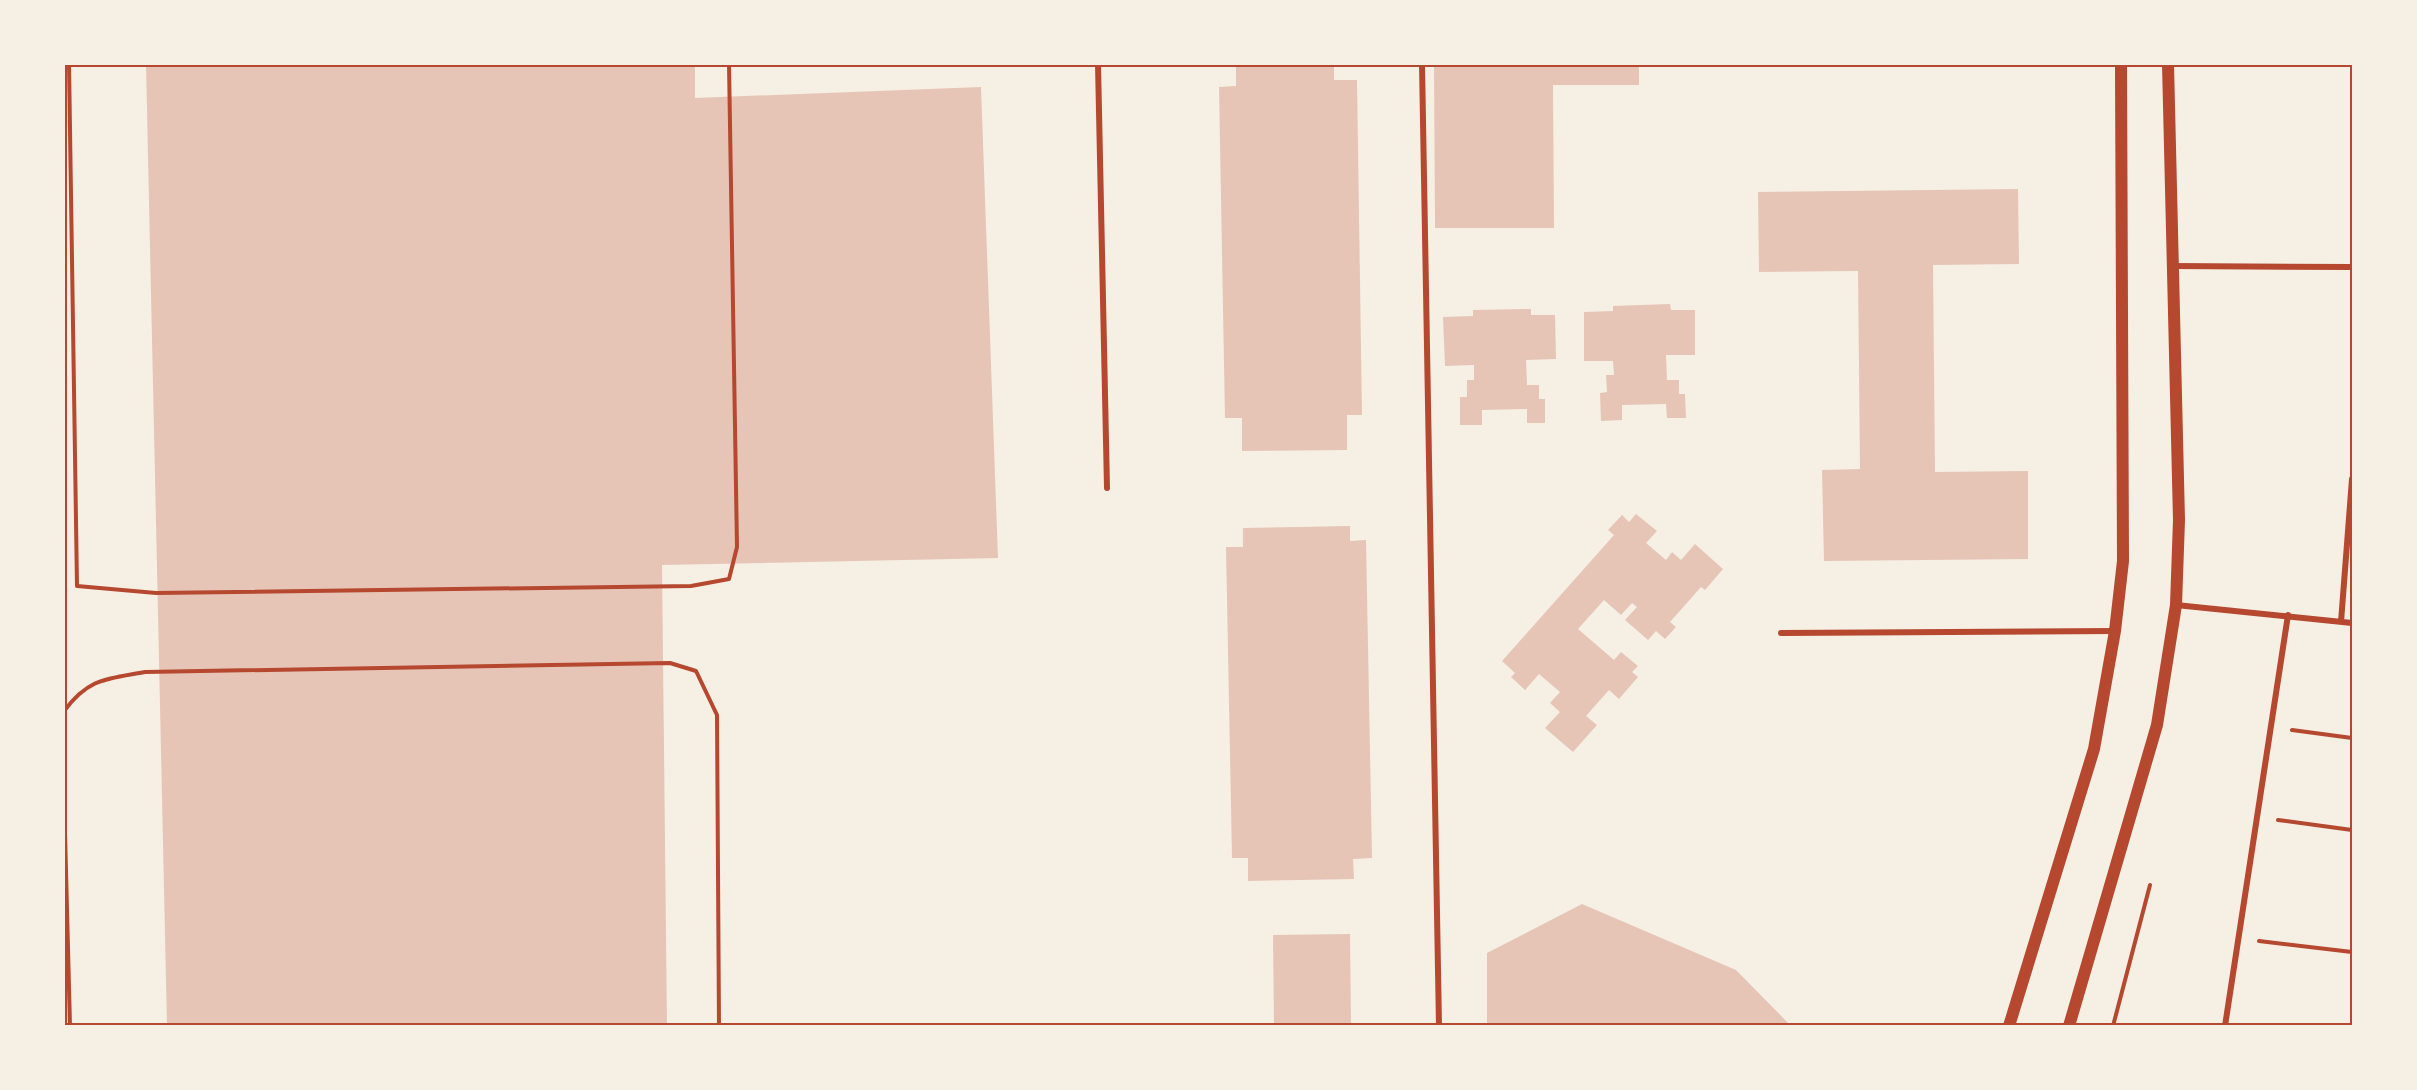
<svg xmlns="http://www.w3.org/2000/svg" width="2417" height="1090" viewBox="0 0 2417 1090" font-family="Roboto,sans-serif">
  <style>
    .building { fill: #e6c5b7 }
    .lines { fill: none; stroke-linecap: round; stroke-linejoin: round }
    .path { stroke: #b5482f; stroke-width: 4 }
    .minor { stroke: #b5482f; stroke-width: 6 }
    .secondary { stroke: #b5482f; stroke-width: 12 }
    .neatline { fill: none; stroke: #b5482f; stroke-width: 2 }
  </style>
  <rect width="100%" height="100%" fill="#f6efe4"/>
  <!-- building -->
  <path class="building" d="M146 64H695V98L981 87 998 558 662 565 667 1026H167Z
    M1236 64H1334V80H1357L1362 415H1347V450L1242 451V418H1225L1219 87 1236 86Z
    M1434 64H1639V85H1553L1554 228H1435Z
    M1704 64H1771V67H1704Z
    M2018 189 2019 264 1933 265 1935 472 2028 471V559L1824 561 1822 470 1860 469 1858 271 1759 272 1758 192Z
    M1670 304 1671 310H1695V355H1666L1667 380H1679V394H1685L1686 418H1667L1666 404 1622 405V420L1601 421 1600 393 1607 392 1606 375H1614L1613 361H1584V312L1613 311V306Z
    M1531 309V315H1555L1556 359 1526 360 1527 385H1539V399H1545V423H1527V409L1482 410V425H1460V397H1467V380H1474V365L1445 366 1443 317 1473 316V310Z
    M1636 514 1657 531 1646 543 1666 560 1672 552 1681 560 1695 544 1723 569 1705 590 1701 587 1670 622 1676 627 1665 639 1656 631 1648 640 1625 620 1637 607 1632 603 1621 615 1604 600 1578 629 1614 660 1621 652 1638 666 1632 672 1638 677 1619 699 1609 690 1586 716 1597 725 1573 752 1545 728 1560 712 1550 703 1560 692 1539 674 1525 690 1511 677 1515 673 1502 661 1614 535 1608 530 1622 515 1629 522Z
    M1350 526V541L1366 540 1372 858 1353 859 1354 879 1248 881V858H1232L1226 547H1243V528Z
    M1582 904 1736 970 1791 1026H1487V953Z
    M1350 934 1351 1026H1274L1273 935Z"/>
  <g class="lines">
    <!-- path -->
    <path class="path" d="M69 64 77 586 156 593 691 586 729 579 737 547 729 64
      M64 711C89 678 106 679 145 672L670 663 696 671 717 715 719 1026
      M2292 730 2352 738
      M64 793 70 1026
      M2278 820 2352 830
      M2259 941 2352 952
      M2113 1026 2150 885"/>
    <!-- minor -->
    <path class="minor" d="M1098 64 1107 488
      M1422 64 1439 1026
      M2172 266 2352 267
      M2176 605 2352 623
      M2341 622 2352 479
      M1781 633 2115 631
      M2225 1026 2288 615"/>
    <!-- secondary -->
    <path class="secondary" d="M2009 1026 2094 749 2115 631 2123 561 2121 64
      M2069 1026 2157 725 2176 605 2179 520 2168 64"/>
  </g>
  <!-- border -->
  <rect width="2417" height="1090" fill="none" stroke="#f6efe4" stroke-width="132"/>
  <rect x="66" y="66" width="2285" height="958" class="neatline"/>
</svg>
